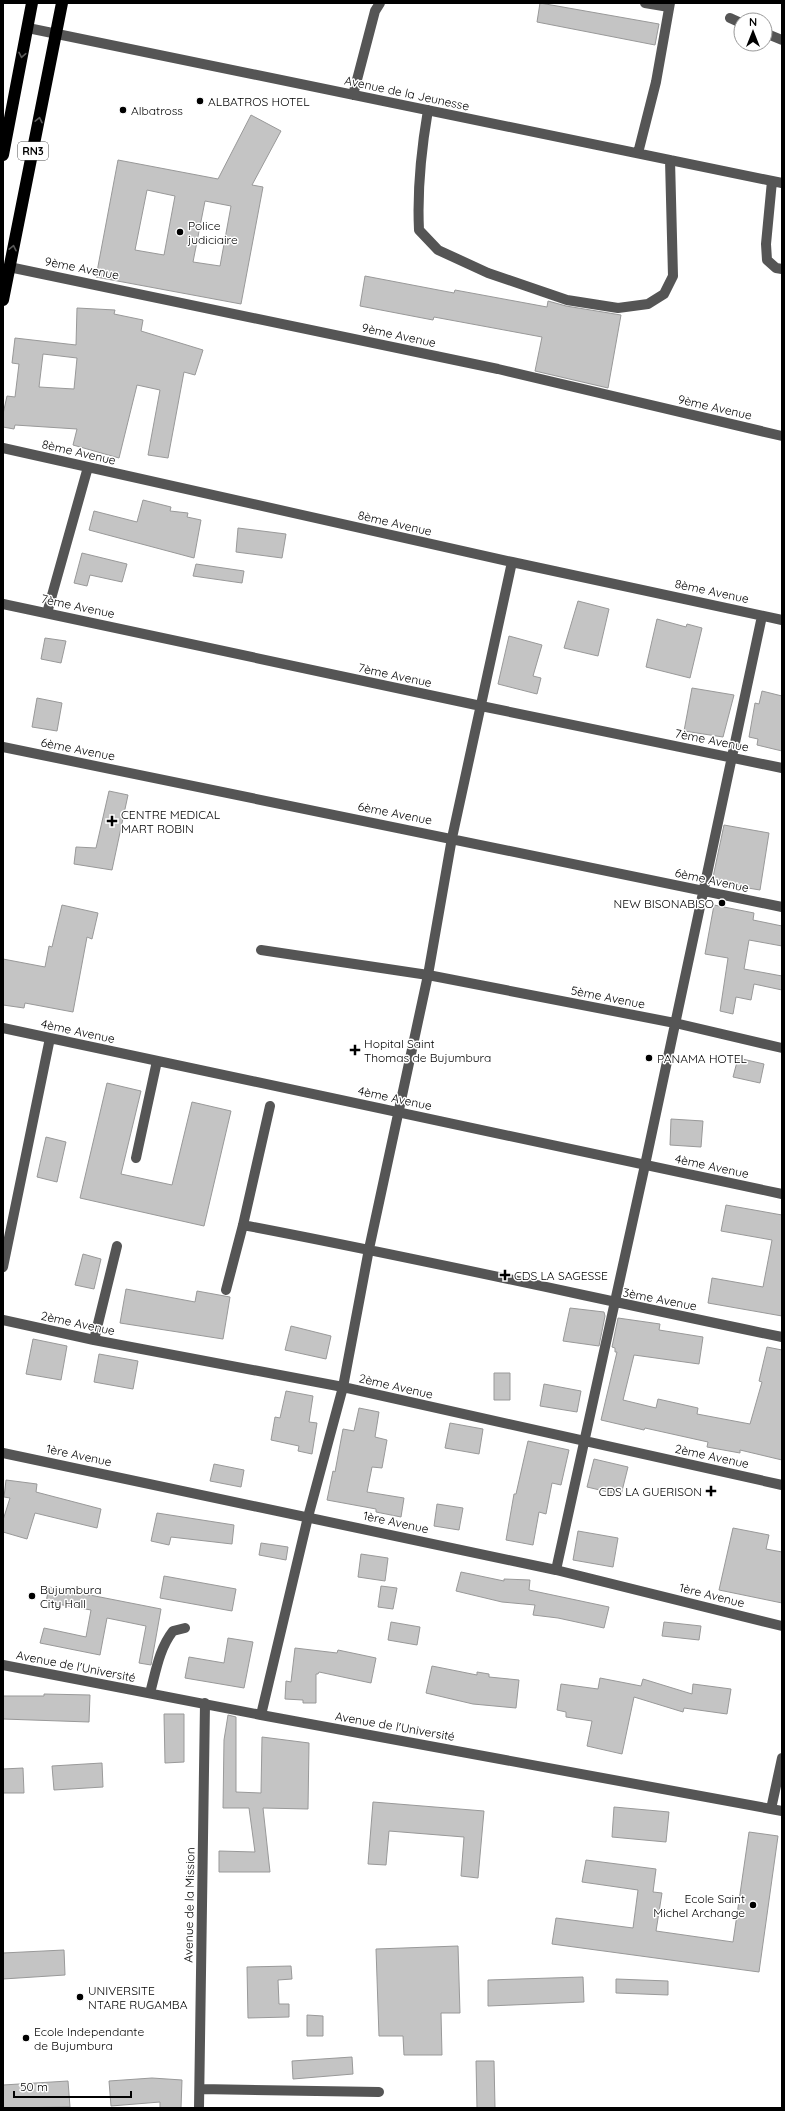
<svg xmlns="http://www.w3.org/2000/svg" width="785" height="2111" viewBox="0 0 785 2111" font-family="Quicksand,sans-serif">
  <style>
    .building { fill: #c4c4c4; stroke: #999; fill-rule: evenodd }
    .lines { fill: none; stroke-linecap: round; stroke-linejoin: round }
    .minor { stroke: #555; stroke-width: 10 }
    .highway { stroke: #000; stroke-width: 12 }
    .oneway { stroke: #595959 }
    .poi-dot { fill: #000; stroke: #fff; stroke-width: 1.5 }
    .labels { text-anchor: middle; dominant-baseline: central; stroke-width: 3; stroke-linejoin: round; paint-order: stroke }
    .shield { fill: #fff; stroke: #4c4c4c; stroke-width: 1 }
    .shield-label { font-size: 11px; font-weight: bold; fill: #000 }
    .street-label { font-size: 12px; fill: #000; stroke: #fff }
    .poi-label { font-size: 12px; fill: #000; stroke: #fff; text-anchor: start }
  </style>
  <rect width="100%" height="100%" fill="#fff"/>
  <!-- building -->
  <path class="building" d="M540 3 659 24 655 45 537 22Z
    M251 115 281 131 252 185 263 187 241 304 96 277 118 160 218 179ZM147 190 175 196 164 255 135 250ZM205 201 231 206 220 266 193 262Z
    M365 276 454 293 455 290 547 307 548 301 566 306 621 315 608 388 535 371 542 337 434 317 433 320 360 306Z
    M77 308 115 310 114 314 143 320 141 331 203 350 195 375 184 372 168 458 148 455 160 390 137 385 119 458 73 445 77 429 15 425 14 429 3 427V414L7 396 15 397 19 364 12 363 15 338 76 345ZM43 354 77 358 74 389 39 387Z
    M143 500 171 507 170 511 188 513 187 517 201 520 194 558 89 530 94 511 137 522Z
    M238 528 286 534 282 558 236 552Z
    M82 553 127 564 122 582 90 575 87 586 74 583Z
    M196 564 244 571 242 583 193 576Z
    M578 601 609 609 598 656 564 648Z
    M657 619 686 627 687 624 702 628 690 678 646 667Z
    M509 636 542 645 533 676 541 678 537 694 498 684Z
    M45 638 66 641 61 663 41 659Z
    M692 688 734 695 723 737 684 731Z
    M762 691 782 696V751L757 745 758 739 749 737 755 703 759 704Z
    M37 698 62 703 57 731 32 727Z
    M109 791 128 795 112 870 74 864 76 847 96 848Z
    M724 825 769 833 760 890 712 882Z
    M62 905 98 913 92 939 87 937 73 1012 25 1003 24 1008 3 1005V959L45 967 49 946 52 947Z
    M714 905 754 913 753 920 782 926V946L749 940 744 969 782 976V990L754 984 751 1000 736 997 733 1014 720 1011 728 958 705 954Z
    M738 1058 764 1064 760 1083 733 1077Z
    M107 1083 141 1091 121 1174 172 1185 192 1102 231 1111 204 1226 80 1198Z
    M671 1119 703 1121 701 1147 670 1145Z
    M46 1137 66 1142 57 1182 37 1177Z
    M726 1205 782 1215V1316L708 1303 712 1278 763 1287 772 1240 721 1231Z
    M83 1254 101 1259 94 1289 75 1285Z
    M126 1289 195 1302 197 1291 230 1297 223 1339 120 1323Z
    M570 1308 604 1312 605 1316 599 1346 563 1341Z
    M618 1318 660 1324 659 1330 703 1337 699 1364 634 1355 623 1400 656 1408 658 1399 698 1408 697 1414 750 1424 762 1382 759 1381 767 1347 782 1350V1460L740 1450V1453L707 1447 708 1442 645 1428 644 1430 601 1420 617 1352H615V1348L612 1347Z
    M291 1326 331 1336 326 1359 285 1350Z
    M33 1339 67 1346 61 1380 26 1374Z
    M99 1354 138 1361 133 1389 94 1382Z
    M494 1373H510V1400H494Z
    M544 1384 581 1391 577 1412 540 1406Z
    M286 1391 313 1396 309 1422 317 1423 312 1454 298 1451 299 1446 271 1440 275 1417 280 1418Z
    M359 1408 379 1412 375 1437 387 1440 382 1468 372 1467 367 1492 404 1498 401 1517 376 1512V1509L327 1500 333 1471 335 1472 343 1429 354 1431Z
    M450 1423 483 1429 479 1454 445 1448Z
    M528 1441 569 1450 561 1485 552 1483 546 1514 539 1512 533 1545 506 1540 514 1494H516Z
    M594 1459 628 1467 621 1495 587 1487Z
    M214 1464 244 1470 241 1487 210 1481Z
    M6 1480 37 1484 36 1492 101 1509 97 1528 35 1513 27 1539 3 1532V1520L10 1498 4 1497Z
    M437 1504 463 1508 459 1530 434 1526Z
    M157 1513 234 1525 232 1544 171 1537 169 1545 151 1541Z
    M733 1528 769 1535 766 1549 782 1552V1603L719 1590Z
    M578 1531 618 1538 613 1567 573 1560Z
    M261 1543 288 1547 286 1560 259 1555Z
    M361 1554 388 1558 385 1581 358 1577Z
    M461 1572 504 1581V1579L530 1580 529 1590 609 1607 604 1628 558 1618 533 1615 535 1605 502 1602 456 1591Z
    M164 1576 236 1589 232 1611 160 1598Z
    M381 1586 397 1588 393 1609 378 1607Z
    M49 1587 161 1609 151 1665 139 1663 146 1626 107 1618 100 1655 40 1643 44 1628 86 1637 91 1610 46 1602Z
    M391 1622 420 1627 417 1645 388 1640Z
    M664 1622 701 1626 699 1640 662 1636Z
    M228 1638 253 1642 244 1688 185 1678 189 1657 224 1663Z
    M295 1648 337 1653 338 1650 376 1658 371 1683 319 1672 318 1674H316V1703H303V1700L285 1699 286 1681 291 1682Z
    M432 1666 477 1675V1672L489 1674V1677L519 1680 516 1708 473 1704 426 1693Z
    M600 1678 641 1686 643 1679 692 1694 693 1684 731 1689 727 1714 684 1708 683 1712 634 1697 622 1754 587 1746 592 1721 566 1717V1712L557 1710 561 1684 598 1689Z
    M44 1694 90 1695 89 1722 3 1719V1696H44Z
    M164 1714H184V1762L165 1763Z
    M228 1715 236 1717V1792L261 1793 262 1737 309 1743 308 1809 263 1808 270 1872H219V1851L255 1852 249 1808H223L224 1740Z
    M102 1763 103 1787 54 1790 52 1766Z
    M23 1768 24 1793H3V1769Z
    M373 1802 484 1811 478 1878 461 1876 464 1837 389 1831 386 1865 368 1864Z
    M614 1807 669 1812 666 1842 612 1837Z
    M749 1832 778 1836 759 1972 552 1944 556 1918 633 1928 638 1890 582 1882 586 1860 656 1869 653 1892 662 1893 656 1931 733 1942Z
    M458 1946 460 2013H441L442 2055H404L403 2036H379L376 1949Z
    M64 1950 65 1975 3 1979V1953Z
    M291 1966 292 1979 278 1980 279 2004H289V2017L248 2018 247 1967Z
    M583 1977 584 2002 488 2006V1980Z
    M616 1979 668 1981V1995L616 1993Z
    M307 2015 323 2016V2036H307Z
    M352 2057 353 2074 293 2079 292 2061Z
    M476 2061H494L495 2108H477Z
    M152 2078 182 2080 181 2108H160V2102L111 2106 109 2081Z
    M68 2081 70 2107 3 2108V2085Z"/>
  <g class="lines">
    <!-- minor -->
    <path class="minor" d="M645 3 669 7
      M730 18 741 23
      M28 28 782 183
      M765 33 782 40
      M353 95 375 11 380 3
      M428 110C421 151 417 189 419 230L438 250 488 273 567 300 618 308 648 304 664 294 673 276 670 160
      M638 153 656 82 670 3
      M772 181 766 244 767 260 776 268 782 269
      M9 267 498 369 782 436
      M3 448 512 562 782 620
      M3 604 481 706 782 768
      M47 613 88 467
      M3 747 782 907
      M261 950 428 975 675 1023 782 1048
      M3 1028 782 1194
      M136 1158 157 1061
      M243 1225C423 1259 602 1300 782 1337
      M3 1267 50 1038
      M226 1290 243 1225 270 1106
      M3 1320 94 1340 343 1387 782 1485
      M94 1340 117 1246
      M3 1453 556 1570 782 1626
      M556 1570 645 1165 762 616
      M3 1665 261 1715 782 1811
      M150 1693C156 1671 159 1649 173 1631L185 1628
      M261 1715 308 1517 343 1387 369 1249 428 975 452 838 512 562
      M771 1809 782 1758
      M200 2089 379 2092
      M199 2108 205 1703"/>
    <!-- highway -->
    <path class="highway" d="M3 155 32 3
      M3 300 62 3"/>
  </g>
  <!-- one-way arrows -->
  <defs><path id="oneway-chevron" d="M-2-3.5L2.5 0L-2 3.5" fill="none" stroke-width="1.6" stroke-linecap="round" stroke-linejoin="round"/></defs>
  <g class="oneway">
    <use href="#oneway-chevron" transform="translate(22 55) rotate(101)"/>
    <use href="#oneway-chevron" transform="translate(39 120) rotate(-78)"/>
    <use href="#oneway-chevron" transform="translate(13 248) rotate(-78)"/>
  </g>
  <!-- markers -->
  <g class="poi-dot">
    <circle cx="200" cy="101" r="4"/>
    <circle cx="123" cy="110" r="4"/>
    <circle cx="180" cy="232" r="4"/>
    <path d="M110 815h4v4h4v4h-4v4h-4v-4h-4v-4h4z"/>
    <circle cx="722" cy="903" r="4"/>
    <path d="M353 1044h4v4h4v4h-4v4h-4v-4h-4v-4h4z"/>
    <circle cx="649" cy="1058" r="4"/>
    <path d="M503 1269h4v4h4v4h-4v4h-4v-4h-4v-4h4z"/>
    <path d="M709 1485h4v4h4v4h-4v4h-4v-4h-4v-4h4z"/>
    <circle cx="32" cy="1596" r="4"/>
    <circle cx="753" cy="1905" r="4"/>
    <circle cx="80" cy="1997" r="4"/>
    <circle cx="26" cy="2038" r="4"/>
  </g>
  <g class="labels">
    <!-- shield labels -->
    <rect class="shield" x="18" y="142" width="30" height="18" rx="3"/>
    <g class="shield-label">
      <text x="33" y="151">RN3</text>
    </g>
    <!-- street labels -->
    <g class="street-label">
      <text transform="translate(407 93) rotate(12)">Avenue de la Jeunesse</text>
      <text transform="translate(82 268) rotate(11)">9ème Avenue</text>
      <text transform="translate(399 335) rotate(12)">9ème Avenue</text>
      <text transform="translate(715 407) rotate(13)">9ème Avenue</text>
      <text transform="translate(79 452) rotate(13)">8ème Avenue</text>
      <text transform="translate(395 523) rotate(13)">8ème Avenue</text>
      <text transform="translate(712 591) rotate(12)">8ème Avenue</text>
      <text transform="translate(78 606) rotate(12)">7ème Avenue</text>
      <text transform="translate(395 675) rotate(12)">7ème Avenue</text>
      <text transform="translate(712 740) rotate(11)">7ème Avenue</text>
      <text transform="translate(78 749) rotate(11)">6ème Avenue</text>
      <text transform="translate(395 813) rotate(11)">6ème Avenue</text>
      <text transform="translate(712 880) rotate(12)">6ème Avenue</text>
      <text transform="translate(608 997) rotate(11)">5ème Avenue</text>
      <text transform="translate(78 1031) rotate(12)">4ème Avenue</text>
      <text transform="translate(395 1098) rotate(12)">4ème Avenue</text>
      <text transform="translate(712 1166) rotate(12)">4ème Avenue</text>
      <text transform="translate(660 1299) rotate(11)">3ème Avenue</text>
      <text transform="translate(78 1323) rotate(12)">2ème Avenue</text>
      <text transform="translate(396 1386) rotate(13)">2ème Avenue</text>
      <text transform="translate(79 1455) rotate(12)">1ère Avenue</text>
      <text transform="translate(712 1456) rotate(12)">2ème Avenue</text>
      <text transform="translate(396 1522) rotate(12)">1ère Avenue</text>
      <text transform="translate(712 1595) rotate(14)">1ère Avenue</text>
      <text transform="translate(76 1666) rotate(11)">Avenue de l'Université</text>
      <text transform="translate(395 1726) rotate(10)">Avenue de l'Université</text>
      <text transform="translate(189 1905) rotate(-89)">Avenue de la Mission</text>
    </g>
    <!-- poi labels -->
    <g class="poi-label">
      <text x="208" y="101">ALBATROS HOTEL</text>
      <text x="131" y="110">Albatross</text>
      <text x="188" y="225">Police<tspan x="188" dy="14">judiciaire</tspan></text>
      <text x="121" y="814">CENTRE MEDICAL<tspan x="121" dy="14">MART ROBIN</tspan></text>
      <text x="714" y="903" text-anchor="end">NEW BISONABISO</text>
      <text x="364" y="1043">Hopital Saint<tspan x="364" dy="14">Thomas de Bujumbura</tspan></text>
      <text x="657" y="1058">PANAMA HOTEL</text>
      <text x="514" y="1275">CDS LA SAGESSE</text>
      <text x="702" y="1491" text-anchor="end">CDS LA GUERISON</text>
      <text x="40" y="1589">Bujumbura<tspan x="40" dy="14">City Hall</tspan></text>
      <text x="745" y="1898" text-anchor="end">Ecole Saint<tspan x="745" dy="14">Michel Archange</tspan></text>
      <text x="88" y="1990">UNIVERSITE<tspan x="88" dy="14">NTARE RUGAMBA</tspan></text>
      <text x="34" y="2031">Ecole Independante<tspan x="34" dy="14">de Bujumbura</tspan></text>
    </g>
  </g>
  <!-- border -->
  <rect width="785" height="2111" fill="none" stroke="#000000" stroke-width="8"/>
  <!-- north arrow -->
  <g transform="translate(753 32)"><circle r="19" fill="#ffffff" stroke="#999999"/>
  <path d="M0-3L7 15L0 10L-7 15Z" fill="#000000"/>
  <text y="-6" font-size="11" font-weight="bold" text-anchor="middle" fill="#000000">N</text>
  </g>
  <!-- scale -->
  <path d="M14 2091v6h117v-6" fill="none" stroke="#000000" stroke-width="2"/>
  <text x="20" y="2091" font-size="12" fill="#000000" stroke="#ffffff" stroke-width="3" paint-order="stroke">50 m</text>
</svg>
